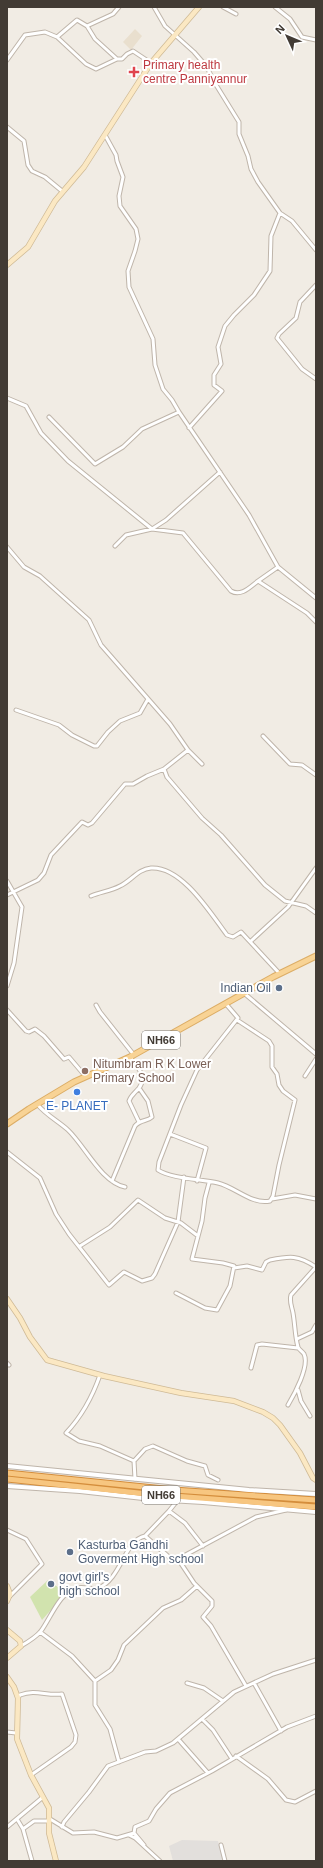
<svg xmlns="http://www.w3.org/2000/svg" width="323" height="1868" viewBox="0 0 323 1868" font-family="Helvetica,sans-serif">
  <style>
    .education { fill: #e9dfce }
    .green { fill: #d1e3ae }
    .parking { fill: #e2dfdc }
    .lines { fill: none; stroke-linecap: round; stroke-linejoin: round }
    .minor-casing { stroke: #bfb5aa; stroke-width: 5 }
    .tertiary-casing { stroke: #bfb5aa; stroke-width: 6 }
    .secondary-casing { stroke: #cfba96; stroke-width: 6 }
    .primary-casing { stroke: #dcad66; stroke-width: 7 }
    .trunk-casing { stroke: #d48d3b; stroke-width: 7 }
    .minor { stroke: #fff; stroke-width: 3 }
    .tertiary { stroke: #fff; stroke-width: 4 }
    .secondary { stroke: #fbe8c3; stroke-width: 4.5 }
    .primary { stroke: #f8d395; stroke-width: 5 }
    .trunk { stroke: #f7c680; stroke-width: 5 }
    .health-dot { fill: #e0444e; stroke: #fff; stroke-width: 1.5 }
    .service-dot { fill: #5c6f8a; stroke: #fff; stroke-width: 1.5 }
    .education-dot { fill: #8d6e63; stroke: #fff; stroke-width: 1.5 }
    .shop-dot { fill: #3f7fe0; stroke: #fff; stroke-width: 1.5 }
    .labels { text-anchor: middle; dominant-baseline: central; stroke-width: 4; stroke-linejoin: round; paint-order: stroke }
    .shield { fill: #fff; stroke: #7b7671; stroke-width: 1 }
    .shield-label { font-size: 11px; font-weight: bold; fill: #423b34 }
    .health-label { font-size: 12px; fill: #be3a42; stroke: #fff; text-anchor: start }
    .service-label { font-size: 12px; fill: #4e5e75; stroke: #fff; text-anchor: start }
    .education-label { font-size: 12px; fill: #785e54; stroke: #fff; text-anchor: start }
    .shop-label { font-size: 12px; fill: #366cbe; stroke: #fff }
  </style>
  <rect width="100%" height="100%" fill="#f1ece4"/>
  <!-- education -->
  <path class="education" d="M135 29 142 36 131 50 123 42Z"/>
  <!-- green -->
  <path class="green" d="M48 1580 66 1593 42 1620 30 1597Z"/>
  <!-- parking -->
  <path class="parking" d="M182 1840 218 1841 222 1856V1861H173L169 1846Z"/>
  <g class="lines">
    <!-- minor casing -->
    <g class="minor-casing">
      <path id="minor" d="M154 7 165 26 194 52 207 67 213 80 239 122V134L248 156 251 169 258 182 280 213 292 221 316 250
        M223 7 236 14
        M275 7 290 19 302 37 316 40
        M87 26 95 39 117 59
        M57 37 86 64 96 69 117 59H122L127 54 133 51 151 63
        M7 60 25 35 45 32 57 37 77 20 87 26 113 14 119 7
        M7 127 24 141 28 165 32 171 45 177 62 191
        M316 285 300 302 296 318 279 334 277 338 302 369 316 379
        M7 398 26 406 41 433 68 461 152 529 183 533 231 591C241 597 250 587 258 581L307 613 316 622
        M179 412 249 515 278 567 316 598
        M49 417 95 464 123 447 142 429 179 412 172 400 163 389 155 365 153 339 129 287 128 271 135 251 138 239 136 229 120 206 119 196 123 177 117 161 116 155 105 135
        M189 428 222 391 214 385V375L221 364 218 347 225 326 234 315 254 295 270 271 271 236 280 213
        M115 546 126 535 152 529 166 520 220 472
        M7 547 24 567 40 576 89 620 101 645 170 724 188 750 164 769
        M258 581 278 567
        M16 710 59 725 72 735 94 746H97L108 732 120 721 140 713 148 699
        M263 736 290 764 302 765 316 775
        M188 750 202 764
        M7 881 22 907 14 963 7 986
        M7 895 38 880 44 873 51 855 82 822 88 825 92 823 125 784H133L147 776 164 769 167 777 202 818 221 835 265 885 285 901 306 906 316 913
        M91 896C100 892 111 891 120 886 131 881 138 869 151 868 182 866 211 914 227 935L233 937 241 932 280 974
        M251 941 288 907 316 868
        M245 994 316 1054
        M226 1004 238 1018 197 1070 181 1105 159 1162 158 1170C172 1179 202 1179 218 1183 235 1187 252 1205 270 1201L273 1196 279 1165 295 1100 283 1091 279 1085 277 1074 272 1067V1046L269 1041 237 1020
        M96 1005 100 1012 134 1055
        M7 1010 26 1031 29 1032 35 1029 44 1036 64 1059 69 1057 86 1077
        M130 1057C137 1067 148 1076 139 1088 135 1093 131 1095 129 1101L139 1122
        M305 1076 316 1059
        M37 1104C46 1115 58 1121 68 1130 85 1146 101 1182 125 1187
        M170 1134 206 1148 197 1181
        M7 1152 40 1178 56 1214 69 1234 109 1285 124 1272 142 1281 152 1278 155 1274 178 1222 184 1177
        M112 1181 135 1126C141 1119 147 1122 152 1117L148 1101 139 1088
        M272 1199 295 1195 316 1199
        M80 1246 110 1227 138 1200 165 1218 181 1223 198 1236
        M234 1268 247 1266 262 1270 266 1262 270 1260C290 1256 298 1255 316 1267
        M176 1293 205 1308 217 1310 230 1286 234 1266 223 1263 192 1259 202 1221 205 1198 209 1183
        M297 1339 312 1332 316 1325
        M7 1363 9 1365
        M251 1368 257 1345 262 1344 298 1348
        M100 1375C92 1398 82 1416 66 1433L79 1441 100 1446 134 1461 135 1479
        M298 1390 301 1401 310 1416
        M288 1405C294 1395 310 1366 304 1354 302 1351 299 1350 298 1347 295 1337 295 1324 293 1313 292 1307 289 1302 291 1295L316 1267
        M134 1461 145 1449 153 1446 187 1461 205 1466 208 1475 218 1480
        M169 1511 177 1501
        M7 1530 26 1539 42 1564 10 1596
        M145 1536 169 1511 185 1523 203 1546
        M178 1559 194 1583 212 1601V1606L203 1617 211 1626 246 1686
        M40 1632 72 1656 95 1681V1705L110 1729 119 1762
        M21 1646C28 1642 36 1637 41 1631 50 1619 60 1592 76 1588 83 1586 90 1589 97 1589 123 1578 123 1541 145 1536L170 1558 178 1559 256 1517 286 1510
        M95 1681 111 1670 118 1660 124 1645 163 1608 181 1600 197 1586
        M187 1683 204 1688 223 1701
        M254 1683 281 1731
        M18 1698 20 1695C36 1689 46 1696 62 1694L76 1735 75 1742 71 1747 31 1775
        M202 1719 213 1730 232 1759
        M7 1732 16 1733
        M178 1739 208 1773
        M236 1756 268 1779 286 1800 295 1802 316 1791
        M17 1819 23 1829 32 1861
        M50 1819 73 1833 94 1832 117 1838 134 1833 144 1845
        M7 1827 43 1797
        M62 1827 64 1822 89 1792 108 1766 145 1752 156 1751 173 1743 234 1692 273 1674 316 1660
        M23 1829 34 1821H49
        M134 1833 135 1827 149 1821 156 1809 170 1793 212 1771 287 1727 316 1716
        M129 1835 135 1838 160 1861
        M221 1845 225 1861"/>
    </g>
    <!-- tertiary casing -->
    <g class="tertiary-casing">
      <path id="tertiary" d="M7 1466 249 1490 316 1494
        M7 1486 80 1491 152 1499 203 1502 316 1512"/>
    </g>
    <!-- secondary casing -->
    <g class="secondary-casing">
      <path id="secondary" d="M7 265 28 247 55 201 84 167 151 63 199 7
        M7 1299 20 1318 30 1337 47 1360 104 1376 181 1393 234 1401 263 1412 273 1418 280 1425 300 1453 313 1478 316 1480
        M7 1586 10 1594 7 1601
        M7 1630 20 1641 21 1646 7 1658
        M7 1677 14 1687 18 1698 17 1739 31 1775 49 1808V1833L56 1861"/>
    </g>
    <!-- primary casing -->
    <g class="primary-casing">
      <path id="primary" d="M7 1124 29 1109 74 1082 130 1057 273 977 316 956"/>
    </g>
    <!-- trunk casing -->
    <g class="trunk-casing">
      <path id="trunk" d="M7 1473 174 1490 316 1500
        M7 1479 148 1494 316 1507"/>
    </g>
    <!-- minor -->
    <use href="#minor" class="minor"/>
    <!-- tertiary -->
    <use href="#tertiary" class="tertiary"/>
    <!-- secondary -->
    <use href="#secondary" class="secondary"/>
    <!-- primary -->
    <use href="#primary" class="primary"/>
    <!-- trunk -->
    <use href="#trunk" class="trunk"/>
  </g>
  <!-- markers -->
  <path class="health-dot" d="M132 66h4v4h4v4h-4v4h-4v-4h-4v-4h4z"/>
  <g class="service-dot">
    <circle cx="279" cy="988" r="4"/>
    <circle cx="70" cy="1552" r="4"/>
    <circle cx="51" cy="1584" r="4"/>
  </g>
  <circle class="education-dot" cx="85" cy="1071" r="4"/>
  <circle class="shop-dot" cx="77" cy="1092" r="4"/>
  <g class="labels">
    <!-- shield labels -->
    <g class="shield">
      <rect x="142" y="1031" width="38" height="18" rx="3"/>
      <rect x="142" y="1486" width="38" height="18" rx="3"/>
    </g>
    <g class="shield-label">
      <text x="161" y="1040">NH66</text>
      <text x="161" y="1495">NH66</text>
    </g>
    <!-- health labels -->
    <g class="health-label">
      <text x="143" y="65">Primary health<tspan x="143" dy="14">centre Panniyannur</tspan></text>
    </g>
    <!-- service labels -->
    <g class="service-label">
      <text x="271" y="988" text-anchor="end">Indian Oil</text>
      <text x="78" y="1545">Kasturba Gandhi<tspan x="78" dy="14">Goverment High school</tspan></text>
      <text x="59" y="1577">govt girl's<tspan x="59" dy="14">high school</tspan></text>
    </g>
    <!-- education labels -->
    <g class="education-label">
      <text x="93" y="1064">Nitumbram R K Lower<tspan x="93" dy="14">Primary School</tspan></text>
    </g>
    <!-- shop labels -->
    <g class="shop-label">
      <text x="77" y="1106">E- PLANET</text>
    </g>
  </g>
  <!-- border -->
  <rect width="323" height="1868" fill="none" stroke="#423b34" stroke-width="16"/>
  <!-- north arrow -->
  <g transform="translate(287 36) rotate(314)" stroke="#ffffff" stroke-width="3" paint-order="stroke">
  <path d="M0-3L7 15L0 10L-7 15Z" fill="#423b34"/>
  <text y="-6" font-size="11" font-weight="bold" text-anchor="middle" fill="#423b34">N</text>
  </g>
</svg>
